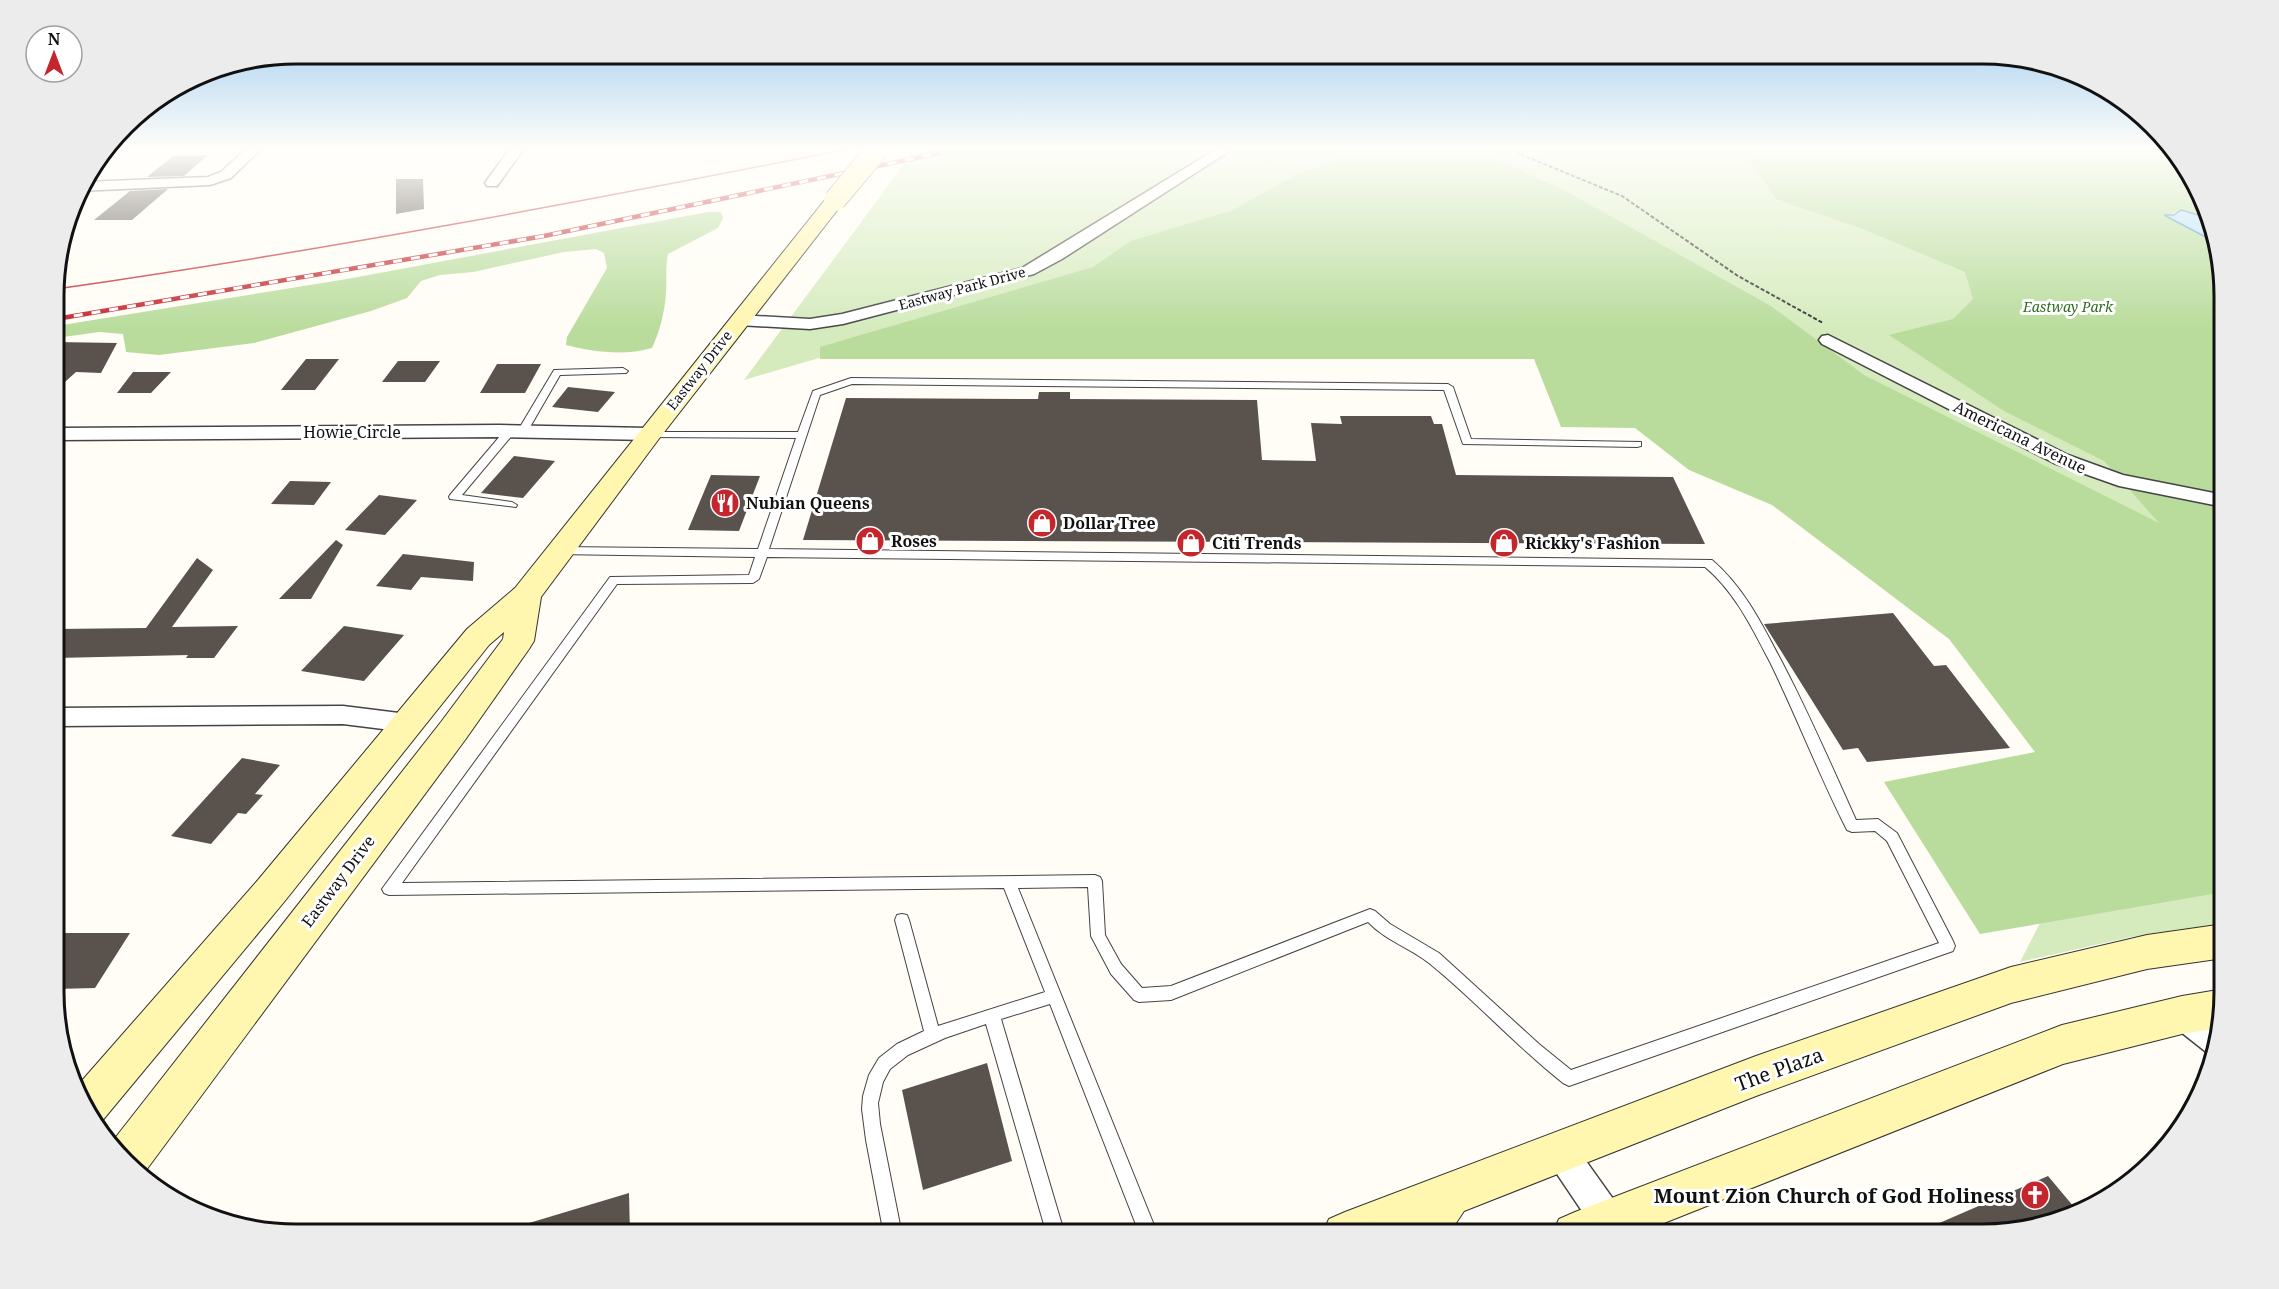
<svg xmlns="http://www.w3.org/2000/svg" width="2279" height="1289" viewBox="0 0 2279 1289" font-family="'Noto Serif',serif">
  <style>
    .green { fill: #d5ebbd }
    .forest { fill: #b9dc9c }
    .water { fill: #b9e0f7; stroke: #3f96cf; stroke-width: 1.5 }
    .building { fill: #5a524d }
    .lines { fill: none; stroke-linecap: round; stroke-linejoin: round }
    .lane-casing { stroke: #444; stroke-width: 2 }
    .street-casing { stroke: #444; stroke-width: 3 }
    .secondary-casing { stroke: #333; stroke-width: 2 }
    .path { stroke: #333; stroke-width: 2; stroke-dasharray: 4 2; stroke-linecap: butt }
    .lane { fill: #fff; fill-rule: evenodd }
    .street { fill: #fff; fill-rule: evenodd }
    .secondary { fill: #fff6b0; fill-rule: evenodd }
    .tram { stroke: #c4262e; stroke-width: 1.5 }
    .rail-casing { stroke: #c4262e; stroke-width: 4.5 }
    .rail { stroke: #fff; stroke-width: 3; stroke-dasharray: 9; stroke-linecap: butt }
    .secondary-bridge-casing { stroke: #333; stroke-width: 23; stroke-linecap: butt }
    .secondary-bridge { stroke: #fff6b0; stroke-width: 22 }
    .labels { text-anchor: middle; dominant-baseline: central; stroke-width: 6; stroke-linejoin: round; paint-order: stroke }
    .far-street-label { font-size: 14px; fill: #111; stroke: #fff }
    .far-park-label { font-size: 14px; font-style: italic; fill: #2f6b1f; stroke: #fff }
    .street-label { font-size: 16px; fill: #111; stroke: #fff }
    .poi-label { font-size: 16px; font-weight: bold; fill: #111; stroke: #fff; text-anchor: start }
    .near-street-label { font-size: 20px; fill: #111; stroke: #fff }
    .near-poi-label { font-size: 20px; font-weight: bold; fill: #111; stroke: #fff; text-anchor: end }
    .rim { fill: none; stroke: #111; stroke-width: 3 }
  </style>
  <rect width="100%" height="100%" fill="#fffdf5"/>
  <!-- green -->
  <path class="green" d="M933 150H2171C2207 183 2215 234 2224 280V927L2131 937 2020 962 2223 566 1468 167 744 380 911 155Z"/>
  <!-- forest -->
  <path class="forest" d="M1368 150H1473L1564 190 1771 306 1864 375 2159 523 2104 461 2004 411 1889 335 1953 319 1973 299 1965 272 1863 229 1776 199 1743 150H2171L2184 162 2212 219 2181 210 2165 216 2217 243 2224 280V892L1980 934 1884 782 2035 752 1949 639 1772 505 1689 470 1635 428 1561 427 1534 359H820V347L1093 267 1131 241 1233 210 1297 174Z
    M708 212H721L723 218 718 228 668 254C665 268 667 278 666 292 665 311 660 331 652 348 624 356 593 352 566 345L567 337 607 268 604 253 596 249 564 252 473 272 440 275 421 281 407 298 371 311 254 343 159 355 126 352 123 334 99 332 56 338V326L347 279Z"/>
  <!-- water -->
  <path class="water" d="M2181 210 2212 219 2217 243 2164 215H2174Z"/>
  <!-- building -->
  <path class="building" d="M208 155 184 176 147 177 173 156Z
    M396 179H423L424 209 396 214Z
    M168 189 132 220H94L130 191Z
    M56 342 117 343 101 373 76 372 56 390Z
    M306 359H339L315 390H281Z
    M398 361H440L425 382H382Z
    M497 364H541L525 393H480Z
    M133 372H171L151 393H117Z
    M568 387 615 392 598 412 552 407Z
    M1039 392H1070V399L1257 400 1262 460 1316 461 1311 423 1342 424 1340 416H1431L1434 424H1442L1456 475 1673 477 1705 544 803 540 846 398 1038 399Z
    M514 456 555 461 523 498 481 493Z
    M711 475 760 476 739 531 688 530Z
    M290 481 331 482 314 505 271 504Z
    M379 495 417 500 385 535 345 530Z
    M336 540 343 545 311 599H279Z
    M403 554 474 562 473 581 421 577 411 590 376 586Z
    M197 558 213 570 172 627 238 626 214 658H186L188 655 56 658V629L146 628Z
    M1893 613 1934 666 1946 665 2010 748 1867 762 1858 748 1843 750 1764 624Z
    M344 626 404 635 364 681 301 671Z
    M242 758 280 765 255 794 263 795 246 814 238 813 211 844 171 836Z
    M56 933H130L95 988 56 989Z
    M987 1063 1012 1161 923 1190 902 1090Z
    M2048 1176 2079 1213 2060 1222 1998 1234H1914Z
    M629 1193 630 1235H510L509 1229Z"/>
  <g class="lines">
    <!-- lane casing -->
    <g class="lane-casing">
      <path id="lane" d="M623 368 628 371 626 373 560 375 526 434H518L517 432 554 370Z
        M851 378 1448 384 1453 387 1471 439 1641 442V446L1637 447 1463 444 1444 390 852 384 820 395 769 549 1712 560C1745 588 1764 628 1784 666 1810 716 1833 769 1856 820L1878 819 1897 833 1953 941 1955 946 1953 951 1569 1086 1563 1083C1516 1046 1476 1001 1429 963 1410 948 1385 940 1368 922L1171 1000 1139 1002 1134 1000 1111 974 1091 936 1088 887 1018 888 1158 1235H1140L1050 1004 1001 1019 1065 1235H1047L986 1024 945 1038 908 1055 890 1069 883 1082 878 1103 880 1124 902 1235H884L866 1140 862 1109 863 1096 869 1075 879 1058 897 1044 924 1031 895 920 897 915 902 914 907 915 909 920 938 1026 1045 992 1004 888 389 895 384 893 382 889 610 577 749 575 755 557 555 554 553 551 559 547 758 549 796 438 649 437 644 434 645 432H798L813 391ZM767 557 1705 567C1735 592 1752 628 1770 662 1797 717 1819 775 1847 830L1852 832 1875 831 1887 841 1939 943 1571 1070 1539 1044 1439 953 1390 924 1375 911 1370 909 1171 986 1142 988 1121 964 1105 935 1102 881 1100 877 1095 875 402 883 617 584 753 583 759 579Z
        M510 428 515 431 514 433 462 495 512 502 517 505 516 507 450 499 449 497 450 495 506 429Z"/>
    </g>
    <!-- street casing -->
    <g class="street-casing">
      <path id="street" d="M245 150H260L231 178 210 185 79 191 84 182 208 177 221 172Z
        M509 150H523L497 186H487L485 183Z
        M1215 150H1231L1062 259 1034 274 843 324 810 329 739 325 731 320 739 315 810 319 842 314 1022 268Z
        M1828 335 2068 455 2123 475 2224 495V507L2119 486 2054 463 1822 344 1819 340 1822 336Z
        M499 425 649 428 658 434 649 440 499 437 56 440V428Z
        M343 706 407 714 415 717 419 723 415 729 407 732 343 724 56 726V708Z
        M2182 1002 2192 1005 2219 1027 2210 1055 2172 1025 2167 1015 2172 1005Z
        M1560 1135 1571 1140 1626 1217 1630 1229 1628 1235H1598L1549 1162 1544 1151 1549 1140Z"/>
    </g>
    <!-- secondary casing -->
    <g class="secondary-casing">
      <path id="secondary" d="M835 194 842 196 845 200 842 204 658 440 541 597 534 641 529 649 465 740 144 1173 112 1142 441 722 503 639 504 632 489 645 284 902 102 1121 94 1124 79 1084 258 880 467 629 515 588 828 196Z
        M2224 924V958L2147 969 2011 1003 1756 1096 1464 1211 1448 1235H1322L1329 1219 1345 1212 1756 1056 2011 967 2147 935Z
        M2224 989V1008L2219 1028 2182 1034 2063 1064 1634 1235H1552L1559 1219 1575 1212 2062 1025 2182 996Z"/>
    </g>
    <!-- path -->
    <path class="path" d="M1510 150 1622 196 1738 276 1823 323"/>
    <!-- lane -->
    <use href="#lane" class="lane"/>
    <!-- street -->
    <use href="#street" class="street"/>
    <!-- secondary -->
    <use href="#secondary" class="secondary"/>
    <!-- tram -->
    <path class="tram" d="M56 289C320 251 581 202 843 150"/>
    <!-- rail casing -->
    <g class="rail-casing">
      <path id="rail" d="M56 319 544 236 954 150"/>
    </g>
    <!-- rail -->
    <use href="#rail" class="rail"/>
    <!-- secondary-bridge casing -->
    <g class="secondary-bridge-casing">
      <path id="secondary-bridge" d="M835 200 877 150"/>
    </g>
    <!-- secondary-bridge -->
    <use href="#secondary-bridge" class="secondary-bridge"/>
  </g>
  <!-- sky -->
  <linearGradient id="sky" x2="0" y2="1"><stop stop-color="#95c6ee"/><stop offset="0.45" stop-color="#fffefa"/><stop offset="1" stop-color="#fffefa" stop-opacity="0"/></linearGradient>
  <rect width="2279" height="330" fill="url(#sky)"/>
  <!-- icons -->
  <defs>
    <g id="restaurant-disc" transform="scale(1.5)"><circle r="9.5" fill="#c4262e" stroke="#fff"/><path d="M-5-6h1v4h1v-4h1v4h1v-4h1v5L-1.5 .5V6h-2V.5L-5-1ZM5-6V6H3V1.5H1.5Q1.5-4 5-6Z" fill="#fff"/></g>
    <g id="shop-disc" transform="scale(1.5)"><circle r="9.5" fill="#c4262e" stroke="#fff"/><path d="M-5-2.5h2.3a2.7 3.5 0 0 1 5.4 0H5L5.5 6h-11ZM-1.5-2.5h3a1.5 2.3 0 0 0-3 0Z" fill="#fff"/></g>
    <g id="church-disc" transform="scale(1.5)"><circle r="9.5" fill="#c4262e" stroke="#fff"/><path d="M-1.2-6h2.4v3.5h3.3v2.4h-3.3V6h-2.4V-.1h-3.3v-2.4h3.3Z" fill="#fff"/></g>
  </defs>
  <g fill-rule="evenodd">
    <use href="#restaurant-disc" x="725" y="503"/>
    <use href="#shop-disc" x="1042" y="523"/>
    <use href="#shop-disc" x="870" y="541"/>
    <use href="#shop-disc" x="1191" y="543"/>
    <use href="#shop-disc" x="1504" y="543"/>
    <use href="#church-disc" x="2035" y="1195"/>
  </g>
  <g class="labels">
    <!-- far-street labels -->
    <g class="far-street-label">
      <text transform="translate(962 288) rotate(-15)">Eastway Park Drive</text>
      <text transform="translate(699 370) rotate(-52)">Eastway Drive</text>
    </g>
    <!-- far-park labels -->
    <g class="far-park-label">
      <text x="2068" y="306">Eastway Park</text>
    </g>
    <!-- street labels -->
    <g class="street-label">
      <text x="352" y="432">Howie Circle</text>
      <text transform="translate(2020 437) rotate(26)">Americana Avenue</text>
      <text transform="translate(338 881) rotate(-53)">Eastway Drive</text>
    </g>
    <!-- poi labels -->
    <g class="poi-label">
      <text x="746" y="503">Nubian Queens</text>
      <text x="1063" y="523">Dollar Tree</text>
      <text x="891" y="541">Roses</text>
      <text x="1212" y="543">Citi Trends</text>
      <text x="1525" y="543">Rickky's Fashion</text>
    </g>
    <!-- near-street labels -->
    <g class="near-street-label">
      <text transform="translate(1779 1069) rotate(-20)">The Plaza</text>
    </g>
    <!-- near-poi labels -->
    <g class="near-poi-label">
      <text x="2014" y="1195">Mount Zion Church of God Holiness</text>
    </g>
  </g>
  <!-- crop -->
  <path d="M0 0H2279V1289H0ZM296 64H1982A232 232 0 0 1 2214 296V992A232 232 0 0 1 1982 1224H296A232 232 0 0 1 64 992V296A232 232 0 0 1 296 64Z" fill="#ececec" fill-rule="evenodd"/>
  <path class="rim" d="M296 64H1982A232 232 0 0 1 2214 296V992A232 232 0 0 1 1982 1224H296A232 232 0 0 1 64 992V296A232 232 0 0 1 296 64Z"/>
  <!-- north arrow -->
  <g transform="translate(54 54)"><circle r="28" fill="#ffffff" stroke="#a0a0a0" stroke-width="1.5"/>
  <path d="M0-4.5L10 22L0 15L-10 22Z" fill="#c4262e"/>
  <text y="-9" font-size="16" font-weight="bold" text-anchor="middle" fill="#111111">N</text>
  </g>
</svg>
